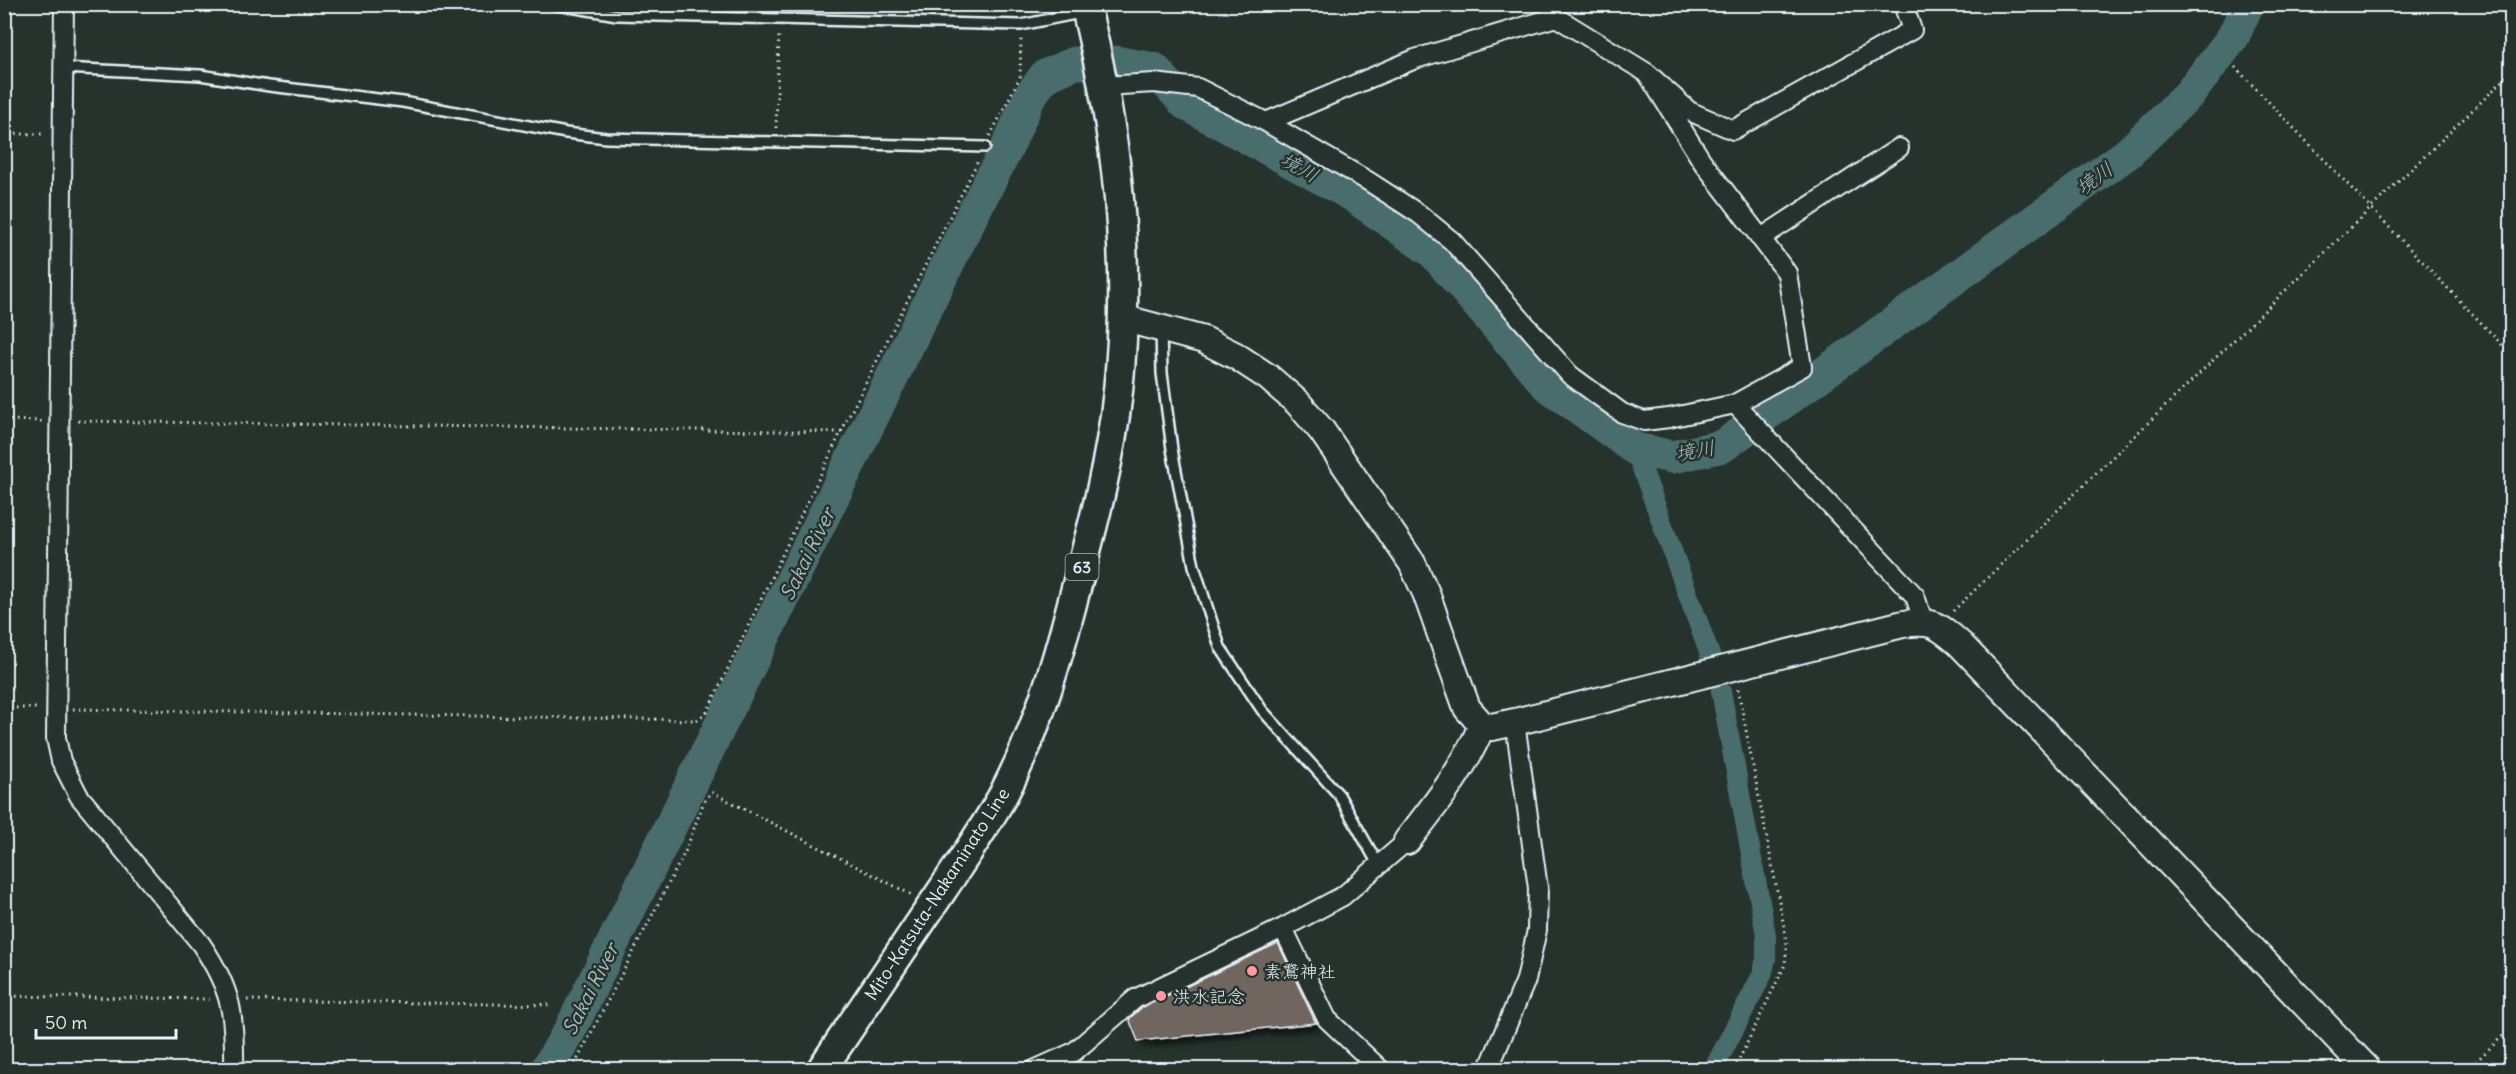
<svg xmlns="http://www.w3.org/2000/svg" width="2516" height="1074" viewBox="0 0 2516 1074" font-family="Delius,'Klee One',sans-serif">
  <style>
    .lines { fill: none; stroke-linecap: round; stroke-linejoin: round }
    .canal { stroke: #496d6d; stroke-width: 20 }
    .river { stroke: #496d6d; stroke-width: 33 }
    .building { fill: #71655f; stroke: #e8f1f8; stroke-width: 1.5; filter: url(#shadow) }
    .lane-casing { stroke: #e8f1f8; stroke-width: 14 }
    .street-casing { stroke: #e8f1f8; stroke-width: 22 }
    .secondary-casing { stroke: #e8f1f8; stroke-width: 30 }
    .primary-casing { stroke: #e8f1f8; stroke-width: 33 }
    .path { stroke: #e8f1f8; stroke-width: 3; stroke-dasharray: 1.5 4.5; stroke-linecap: butt }
    .lane { stroke: #26332d; stroke-width: 9 }
    .street { stroke: #26332d; stroke-width: 18 }
    .secondary { stroke: #26332d; stroke-width: 26 }
    .primary { stroke: #26332d; stroke-width: 28 }
    .poi-dot { fill: #ff9aa2; stroke: #26332d; stroke-width: 2 }
    .labels { text-anchor: middle; dominant-baseline: central; stroke-width: 5; stroke-linejoin: round; paint-order: stroke }
    .shield { fill: #26332d; stroke: #aeb8bb; stroke-width: 1.5 }
    .shield-label { font-size: 16px; font-weight: bold; fill: #e8f1f8 }
    .street-label { font-size: 18px; fill: #e8f1f8; stroke: #26332d }
    .poi-label { font-size: 18px; fill: #e8f1f8; stroke: #26332d; text-anchor: start }
    .water-label { font-size: 20px; font-style: italic; fill: #a8bcc0; stroke: #26332d }
  </style>
  <defs>
    <filter id="shadow"><feDropShadow dx="5.5" dy="5.5" stdDeviation="3" flood-color="#0009"/></filter>
  </defs>
  <rect width="100%" height="100%" fill="#26332d"/>
  <filter id="ink" filterUnits="userSpaceOnUse"><feTurbulence type="fractalNoise" baseFrequency=".0167" numOctaves="2"/><feDisplacementMap in="SourceGraphic" scale="12" xChannelSelector="R" yChannelSelector="G"/><feConvolveMatrix kernelMatrix="1 2 1 2 8 2 1 2 1" color-interpolation-filters="sRGB"/></filter>
  <g filter="url(#ink)">
    <g class="lines">
      <!-- canal -->
      <path class="canal" d="M1635 449 1710 655
        M1713 1070 1762 975 1766 959V935L1721 691"/>
      <!-- river -->
      <path class="river" d="M1115 62 1154 69 1186 104 1352 195 1433 252 1547 385 1635 449 1672 457 1723 446 2128 153 2190 93 2233 37 2248 4
        M546 1070 570 1030 973 213 1006 150 1030 96 1045 76 1075 63H1087"/>
    </g>
    <!-- building -->
    <path class="building" d="M1278 943 1316 1023 1138 1041 1129 1019 1141 1008Z"/>
    <g class="lines">
      <!-- lane casing -->
      <g class="lane-casing">
        <path id="lane" d="M553 4 617 15 1021 25 1085 12
          M63 68 200 75 269 86 403 102 566 133 606 138 985 147
          M1161 329 1162 373 1172 449 1194 566 1220 647 1262 710 1339 795 1379 866"/>
      </g>
      <!-- street casing -->
      <g class="street-casing">
        <path id="street" d="M64 4 56 738 61 761 79 796 201 944C232 990 235 1015 234 1070
          M1550 4 1556 17 1647 73 1689 111 1733 130 1912 30 1903 4
          M1105 86 1154 83 1198 88 1266 122 1368 181 1419 214 1452 241 1570 375 1622 413 1644 421 1669 418 1735 404 1802 367 1787 273 1702 161 1647 73
          M1266 122 1415 59 1556 17
          M1761 238 1899 148
          M1735 404 1915 596 1923 621
          M1283 928 1327 1019 1381 1070
          M1034 1070 1074 1052 1135 999 1283 928 1343 896 1407 841
          M1488 1070 1526 980 1537 930 1538 888 1515 722"/>
      </g>
      <!-- secondary casing -->
      <g class="secondary-casing">
        <path id="secondary" d="M1122 318 1204 340 1236 356 1268 377 1298 403 1322 431 1412 563 1426 593 1467 708 1482 725 1492 727 1515 722 1903 624C1933 620 1938 625 1960 644L2368 1070
          M1407 841C1435 805 1465 768 1482 725"/>
      </g>
      <!-- primary casing -->
      <g class="primary-casing">
        <path id="primary" d="M821 1070C862 1009 903 949 943 889 963 859 984 829 1002 797 1036 734 1057 662 1075 592 1093 526 1111 459 1118 391 1132 259 1117 132 1085 4"/>
      </g>
      <!-- path -->
      <path class="path" d="M2235 67 2512 355
        M776 128 779 33
        M4 134H45
        M990 136 1020 77 1021 39
        M4 420 42 421
        M78 421 841 432
        M1953 611 2512 72
        M4 708H39
        M73 709 697 720 707 712 841 432 978 161
        M4 996 210 999
        M247 1000 551 1005
        M572 1070 686 850 703 804 711 792 912 895
        M1734 1070 1785 965 1787 942 1738 689
        M2467 1070 2512 1027"/>
      <!-- lane -->
      <use href="#lane" class="lane"/>
      <!-- street -->
      <use href="#street" class="street"/>
      <!-- secondary -->
      <use href="#secondary" class="secondary"/>
      <!-- primary -->
      <use href="#primary" class="primary"/>
    </g>
  </g>
  <!-- markers -->
  <g class="poi-dot">
    <circle cx="1252" cy="971" r="6"/>
    <circle cx="1161" cy="996" r="6"/>
  </g>
  <g class="labels">
    <!-- shield labels -->
    <rect class="shield" x="1065.5" y="554" width="33" height="26" rx="4.5"/>
    <g class="shield-label">
      <text x="1082" y="567">63</text>
    </g>
    <!-- street labels -->
    <g class="street-label">
      <text transform="translate(937 894) rotate(-57)">Mito-Katsuta-Nakaminato Line</text>
    </g>
    <!-- poi labels -->
    <g class="poi-label">
      <text x="1264" y="971">素鵞神社</text>
      <text x="1173" y="996">洪水記念</text>
    </g>
    <!-- water labels -->
    <g class="water-label">
      <text transform="translate(1300 167) rotate(29)">境川</text>
      <text transform="translate(2094 178) rotate(-36)">境川</text>
      <text transform="translate(1695 450) rotate(-10)">境川</text>
      <text transform="translate(807 554) rotate(-64)">Sakai River</text>
      <text transform="translate(590 989) rotate(-63)">Sakai River</text>
    </g>
  </g>
  <!-- margin -->
  <rect width="2516" height="1074" fill="none" stroke="#26332d" stroke-width="24"/>
  <rect x="12" y="12" width="2492" height="1050" fill="none" stroke="#e8f1f8" stroke-width="2" filter="url(#ink)"/>
  <!-- scale -->
  <path d="M36 1029v9h140v-9" fill="none" stroke="#e8f1f8" stroke-width="3"/>
  <text x="45" y="1029" font-size="18" fill="#e8f1f8" stroke="#26332d" stroke-width="4.5" paint-order="stroke">50 m</text>
</svg>
